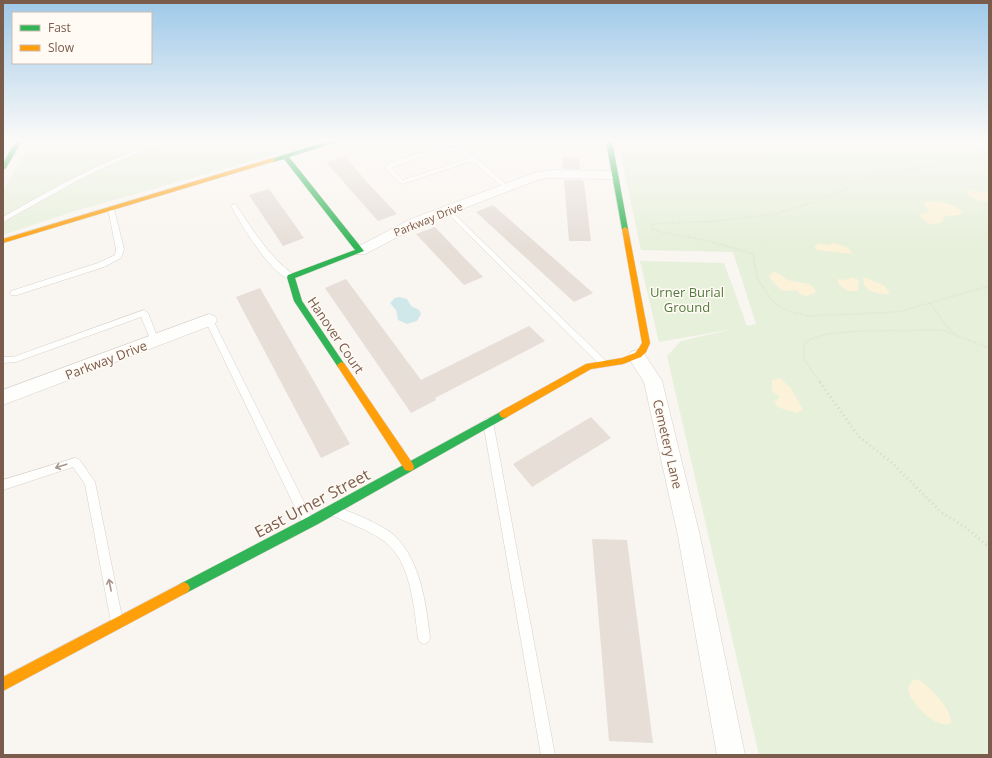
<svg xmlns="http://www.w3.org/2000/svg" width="992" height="758" viewBox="0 0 992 758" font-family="'Open Sans',sans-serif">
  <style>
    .green { fill: #e7f0db }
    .sand { fill: #fbf2d9 }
    .water { fill: #d0e8ea }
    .building { fill: #e6ded7 }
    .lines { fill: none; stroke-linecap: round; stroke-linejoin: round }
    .lane-casing { stroke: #d7d1cb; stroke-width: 1 }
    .street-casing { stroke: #d7d1cb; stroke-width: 1 }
    .fast-casing { stroke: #d9d2cb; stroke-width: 1 }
    .slow-casing { stroke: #d9d2cb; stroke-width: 1 }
    .path-far1 { stroke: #dcd5d0; stroke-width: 2; stroke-dasharray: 0.5 2; stroke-linecap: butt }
    .path { stroke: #dcd5d0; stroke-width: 3; stroke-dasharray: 1 3.5; stroke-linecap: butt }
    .lane { fill: #fefefd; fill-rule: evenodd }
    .street { fill: #fefefd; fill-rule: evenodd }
    .fast { fill: #30b455; fill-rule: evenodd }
    .slow { fill: #ff9f0a; fill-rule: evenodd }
    .oneway { stroke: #a8958b }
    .labels { text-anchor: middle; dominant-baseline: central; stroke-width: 3; stroke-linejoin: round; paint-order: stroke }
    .far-street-label { font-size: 11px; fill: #7a5c4d; stroke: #fffaf3 }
    .park-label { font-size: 13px; fill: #537a41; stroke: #fffaf3 }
    .street-label { font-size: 13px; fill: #7a5c4d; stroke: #fffaf3 }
    .near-street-label { font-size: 16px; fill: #7a5c4d; stroke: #fffaf3 }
  </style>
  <rect width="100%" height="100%" fill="#f9f5f0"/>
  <!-- green -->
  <path class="green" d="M32 141H324L75 211 3 235V190Z
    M618 141H989V755H759L667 356 681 341 733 329 659 342 640 261 724 263 747 326 756 324 733 252 641 250Z"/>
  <!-- sand -->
  <path class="sand" d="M971 190 989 192V201C981 202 972 199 967 193Z
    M925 202C937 200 956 203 963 213L959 215 945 216 941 223 929 224 920 217 921 214 930 212 924 205Z
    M818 243 829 245 834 243C841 245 850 246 852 254L817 250 814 247Z
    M774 272C781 273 784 279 791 281 799 283 813 281 816 292L808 296 801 295 796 290C782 291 784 293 774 283 771 279 770 280 769 275Z
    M850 277 857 279 859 281 858 291H848L838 284V279L848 280Z
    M864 277 885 286 890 294C880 295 859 291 864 277Z
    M780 378 791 388 803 410 796 413 777 407 774 402 780 397 772 391V380Z
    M917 679C927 683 954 711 951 723 937 731 909 702 908 689L912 681Z"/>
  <!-- water -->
  <path class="water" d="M399 297 407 299 411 306 419 310 421 314 417 321 407 324 398 320 396 310 390 303 395 298Z"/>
  <!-- building -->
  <path class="building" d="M345 156 365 180 397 214 378 221 326 162Z
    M562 157 579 158 580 169H563Z
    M564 180H582L584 182 591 241H569Z
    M269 189 292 221 304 238 283 246 249 195Z
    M493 205 534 241 593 293 574 302 476 212Z
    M435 227 450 243 483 277 464 285 416 234Z
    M346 279 421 380 529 326 545 341 435 398 436 400 411 413 325 288Z
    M260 288 350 444 321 458 236 297Z
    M591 417 611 438 532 487 513 464Z
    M592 539 627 540 653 743 609 741Z"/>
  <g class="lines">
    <!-- lane casing -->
    <g class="lane-casing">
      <path id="lane" d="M160 141H169L125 158 84 177 3 222V217C54 187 105 160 160 141Z
        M454 147C476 153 492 172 509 187V189H505L472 161 402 184 400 183 384 167C396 158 438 148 454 147ZM445 151 459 152 469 158 403 180 391 168 426 155Z
        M234 204 236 205C254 231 268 256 294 275V279C275 283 239 221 231 206Z
        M111 207 114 209 124 249 121 258 104 267 17 295H11L10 293 11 291 98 263 115 255 116 249 108 209Z
        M448 209 450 210 605 360 606 362 605 364H599L446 212 445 211Z
        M144 310 148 313 159 341 158 343H152L141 317 16 362 3 363V357H13Z
        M209 317 213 320 312 518 313 522 312 526 308 527 304 526 205 320Z
        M488 418 491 419 493 422 555 755H541L483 422 485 419Z
        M75 458 79 459 95 482 123 622 121 626 117 628 113 626 111 622 85 484 73 467 3 490V480Z
        M335 506C351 512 384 525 396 537 421 563 426 604 430 638L428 642 424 644 420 642 418 638C414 607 411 561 384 541 368 530 349 523 331 515L330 511 331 507Z"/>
    </g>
    <!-- street casing -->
    <g class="street-casing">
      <path id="street" d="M552 170 614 171 620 175 614 179 552 178 540 179 421 225 365 254H355L353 251 355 248 411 219 534 173Z
        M209 314 215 316 217 320 215 324 3 405V390Z
        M637 350 643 352 662 381 700 536 745 755H717L678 536 644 382 628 357 631 352Z"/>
    </g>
    <!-- fast casing -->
    <g class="fast-casing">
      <path id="fast" d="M16 141H22L6 168 3 170V163Z
        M331 141H340L289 157 364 251 295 278 302 301 345 365 341 368 338 367 294 301 287 277 288 275 355 250 284 159 273 162 270 160 283 155Z
        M606 141H612L628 229 625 231 622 229Z
        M504 410 507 411 509 414 507 417 318 524 188 592 184 594 180 592 178 588 180 584 310 516Z"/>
    </g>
    <!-- slow casing -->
    <g class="slow-casing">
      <path id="slow" d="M273 158 275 159V161L3 243V239Z
        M625 227 628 229 650 343 646 352 641 357 623 364 591 369 507 417 504 418 501 417 499 414 501 411 586 364 622 358 635 353 639 348 642 343 622 229Z
        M341 362 344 363 413 464 414 467 413 470 409 471 405 470 338 367 337 365Z
        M184 582 188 584 190 588 188 592 3 691V677Z"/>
    </g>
    <!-- path-far1 -->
    <path class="path-far1" d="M989 149 920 168 875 176 819 200 776 214 708 222 656 223 651 226 652 229 658 231 709 241 753 254 757 278 769 297 779 306 792 312 808 316 898 312 989 286
      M930 303 947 327 956 334
      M821 383C811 368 800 361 805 343L813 338 829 334 859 331 942 330 989 348"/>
    <!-- path -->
    <path class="path" d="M820 382 859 437 890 461 941 512 965 527 989 547"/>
    <!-- lane -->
    <use href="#lane" class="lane"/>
    <!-- street -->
    <use href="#street" class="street"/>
    <!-- fast -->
    <use href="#fast" class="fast"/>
    <!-- slow -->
    <use href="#slow" class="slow"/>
  </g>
  <!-- one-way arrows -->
  <defs><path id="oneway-shaft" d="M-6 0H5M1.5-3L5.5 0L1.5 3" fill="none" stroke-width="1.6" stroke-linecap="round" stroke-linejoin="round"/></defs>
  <g class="oneway">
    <use href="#oneway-shaft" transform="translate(61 466) rotate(162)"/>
    <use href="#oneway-shaft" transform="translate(110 585) rotate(-101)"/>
  </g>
  <!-- sky -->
  <linearGradient id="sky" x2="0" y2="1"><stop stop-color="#9ec9e9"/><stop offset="0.57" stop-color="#fcfaf8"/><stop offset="1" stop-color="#fcfaf8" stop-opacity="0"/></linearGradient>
  <rect width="992" height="247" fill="url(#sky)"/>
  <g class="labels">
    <!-- far-street labels -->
    <g class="far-street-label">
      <text transform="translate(428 219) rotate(-22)">Parkway Drive</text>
    </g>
    <!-- park labels -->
    <g class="park-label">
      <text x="687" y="292">Urner Burial<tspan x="687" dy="15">Ground</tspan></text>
    </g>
    <!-- street labels -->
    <g class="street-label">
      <text transform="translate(336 335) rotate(56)">Hanover Court</text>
      <text transform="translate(106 360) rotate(-21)">Parkway Drive</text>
      <text transform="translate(668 444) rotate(77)">Cemetery Lane</text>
    </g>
    <!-- near-street labels -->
    <g class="near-street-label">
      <text transform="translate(312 503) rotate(-28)">East Urner Street</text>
    </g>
  </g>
  <!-- border -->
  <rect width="992" height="758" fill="none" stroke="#7a5c4d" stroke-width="8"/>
  <!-- legend -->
  <rect x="12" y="12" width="140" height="52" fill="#fffaf3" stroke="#cabbb1"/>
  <rect x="20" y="25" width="20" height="6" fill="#30b455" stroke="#cabbb1"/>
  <text x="48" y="32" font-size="12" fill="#7a5c4d">Fast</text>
  <rect x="20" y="45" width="20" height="6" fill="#ff9f0a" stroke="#cabbb1"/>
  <text x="48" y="52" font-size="12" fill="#7a5c4d">Slow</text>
</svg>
